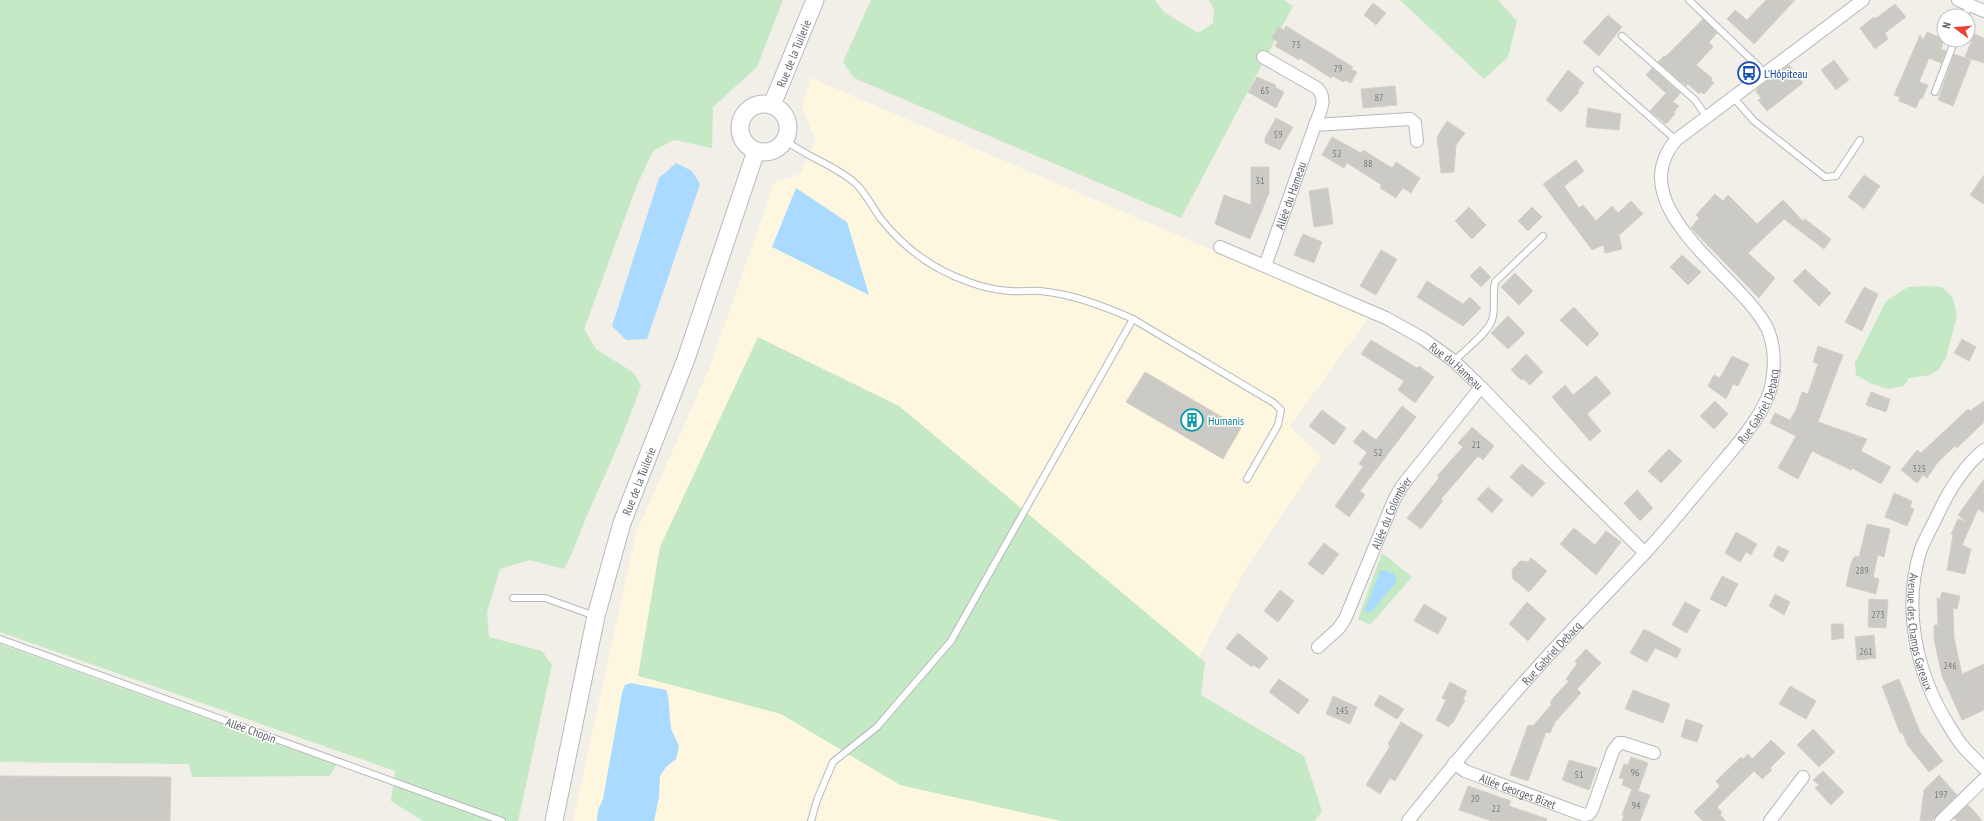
<svg xmlns="http://www.w3.org/2000/svg" width="1984" height="821" viewBox="0 0 1984 821" font-family="'PT Sans Narrow',sans-serif">
  <style>
    .commercial { fill: #fef7e0 }
    .green { fill: #c5e8c5 }
    .water { fill: #aadaff }
    .building { fill: #cccac5; stroke: #d6d1c6 }
    .lines { fill: none; stroke-linecap: round; stroke-linejoin: round }
    .lane-casing { stroke: #b5b8bc; stroke-width: 8 }
    .street-casing { stroke: #b5b8bc; stroke-width: 14 }
    .secondary-casing { stroke: #b6babf; stroke-width: 19 }
    .lane { stroke: #fff; stroke-width: 6 }
    .street { stroke: #fff; stroke-width: 12 }
    .secondary { stroke: #fff; stroke-width: 17 }
    .labels { text-anchor: middle; dominant-baseline: central; stroke-width: 3; stroke-linejoin: round; paint-order: stroke }
    .number-label { font-size: 10px; fill: #7a7d7f }
    .street-label { font-size: 12px; fill: #5f6368; stroke: #fff }
    .transit-label { font-size: 12px; fill: #164399; stroke: #fff; text-anchor: start }
    .culture-label { font-size: 12px; fill: #0d838f; stroke: #fff; text-anchor: start }
  </style>
  <rect width="100%" height="100%" fill="#f1efe8"/>
  <!-- commercial -->
  <path class="commercial" d="M811 78 1369 317 1290 426 1322 457 1247 566 1154 743 1259 821H573L636 533 710 367 774 183 800 174 816 141 802 108Z"/>
  <!-- green -->
  <path class="green" d="M0 0H783L757 67 713 107 712 148 674 140 653 151 637 185 584 329 596 349 634 373 641 386C626 429 607 471 588 513 580 532 574 551 564 569L530 560 500 569 487 612 489 637 542 651 552 665 518 821H423L391 801 395 771 0 632Z
    M871 0H1155L1164 12 1198 33 1213 23 1214 9 1209 0H1284L1293 6 1181 218 854 78 843 62Z
    M1400 0H1498L1517 21 1508 57 1484 79Z
    M1925 286 1942 287 1953 298 1957 316 1946 358 1938 370 1930 375 1909 378 1904 386 1888 389 1870 383 1856 375 1855 363 1886 301 1908 287Z
    M758 337 899 406 1205 662 1201 695 1304 756 1322 811 1315 821H1061L900 785 781 714 638 676 660 547Z
    M1382 553 1412 577 1370 625 1358 619Z
    M0 644 336 765 330 776 192 777 189 764 0 762Z"/>
  <!-- water -->
  <path class="water" d="M676 163 692 171 700 184 647 339 626 340 612 326 659 178Z
    M796 188 847 222 869 295 772 247Z
    M1383 570 1393 573 1396 577V582L1371 612 1366 613 1365 610 1380 571Z
    M631 683 666 690 668 696 671 729 679 746 676 759 666 767 660 776 659 797 654 821H597L598 810 603 799 622 693 625 685Z"/>
  <!-- building -->
  <path class="building" d="M1766 0H1795L1754 44 1727 19 1735 10 1747 20Z
    M1373 3 1386 13 1376 25 1364 15Z
    M1895 4 1906 17 1885 33 1888 39 1875 49 1860 28 1874 17 1875 19Z
    M1608 15 1622 27 1599 56 1583 42Z
    M1703 19 1717 33 1709 42 1713 47 1696 65 1712 78 1711 80 1714 83 1704 94 1700 92 1699 94 1688 84 1686 86 1658 62 1664 56 1665 57Z
    M1286 26 1353 67 1351 69 1357 72 1351 83 1345 80 1344 82 1332 76 1331 78 1300 58 1299 60 1275 46 1278 42 1272 38 1278 27 1284 30Z
    M1927 32 1944 39 1941 49 1946 51 1941 63 1929 58 1919 82 1928 85 1922 99 1920 98 1916 108 1899 101 1900 97 1894 95 1920 35 1923 40Z
    M1974 34 1984 38V63L1965 57Z
    M1954 54 1971 60 1953 106 1938 100Z
    M1834 60 1849 80 1836 90 1821 70Z
    M1789 65 1803 83 1767 111 1758 100 1761 98 1756 91 1758 88Z
    M1652 68 1680 93 1673 102 1679 106 1674 112 1675 114 1666 124 1650 111 1666 93 1646 75Z
    M1568 70 1584 83 1578 90 1579 92 1561 112 1546 100Z
    M1257 77 1276 85 1275 87 1284 92 1276 108 1248 92Z
    M1395 86 1397 105 1363 108 1361 89Z
    M1588 108 1621 114 1619 130 1586 127Z
    M1276 118 1293 127 1280 150 1265 143V138Z
    M1447 121 1465 133 1456 145 1454 172 1441 173 1437 137Z
    M1332 137 1361 153 1363 150 1392 168 1396 162 1420 178 1411 193 1403 188 1396 198 1380 188 1382 185 1347 163 1344 168 1322 155Z
    M1576 160 1584 171 1564 186 1579 208 1583 205 1596 221 1612 206 1618 213 1631 201 1643 214 1619 235 1622 249 1605 253 1603 245 1592 250 1543 184Z
    M1251 167H1269V193L1250 239 1215 224 1224 195 1251 205Z
    M1864 175 1880 186 1864 209 1848 197Z
    M1984 175V204L1970 195Z
    M1328 188 1333 224 1314 227 1309 191Z
    M1715 194 1723 201 1728 195 1757 224 1783 200 1803 221 1805 219 1831 239 1824 249 1784 219 1748 253 1775 278 1759 298 1691 228 1699 218 1696 215Z
    M1469 207 1486 225 1472 239 1455 221Z
    M1532 207 1542 217 1528 231 1518 221Z
    M1303 234 1322 242 1314 263 1294 255Z
    M1381 250 1397 259 1376 295 1360 286Z
    M1682 255 1701 272 1688 285 1670 267Z
    M1480 266 1491 277 1481 287 1470 276Z
    M1805 269 1831 293 1819 306 1793 281Z
    M1515 273 1533 291 1519 305 1501 287Z
    M1427 281 1463 304 1470 297 1481 308 1463 326 1417 297Z
    M1864 287 1878 294 1862 331 1845 322Z
    M1574 307 1599 334 1587 346 1560 320Z
    M1508 316 1525 333 1508 349 1491 333Z
    M1962 339 1976 347 1969 361 1954 353Z
    M1371 340 1417 368 1419 366 1434 377 1415 403 1398 390 1404 381 1361 354Z
    M1818 346 1843 355 1818 422 1867 439 1861 451 1891 467 1881 484 1852 468 1851 470 1812 451 1798 479 1778 468 1796 436 1770 423 1775 413 1790 420 1796 410 1802 392 1808 394 1818 364 1813 362Z
    M1526 354 1543 372 1530 385 1523 379 1521 380 1511 370Z
    M1732 356 1749 364 1738 386 1733 384 1726 399 1708 386 1714 375 1720 378Z
    M1145 372 1241 428 1223 459 1126 402Z
    M1596 376 1611 393 1587 414 1601 431 1590 441 1552 397 1565 385 1573 395Z
    M1871 392 1890 399 1886 412 1866 405Z
    M1715 401 1728 414 1714 429 1700 416Z
    M1984 401V422L1957 448 1955 446 1938 462 1927 478 1923 475 1917 483 1901 470 1917 450 1921 453 1968 409 1970 411Z
    M1402 406 1416 417 1360 491 1365 495 1349 517 1335 506 1363 467 1359 464 1367 452 1353 442 1363 430 1376 440Z
    M1322 410 1346 428 1334 445 1309 426Z
    M1472 427 1494 446 1483 460 1478 456 1441 499 1443 501 1421 529 1407 518 1439 478 1437 476 1463 447 1458 443Z
    M1669 449 1682 461 1661 483 1648 471Z
    M1522 464 1545 483 1532 497 1510 477Z
    M1984 479V513L1978 509 1962 545 1971 549 1965 574 1947 570 1953 535 1951 534 1958 519 1966 522 1958 515Z
    M1488 487 1503 500 1492 513 1477 499Z
    M1637 490 1653 508 1640 521 1624 503Z
    M1894 493 1912 501 1910 507 1914 509 1907 526 1885 517Z
    M1867 524 1890 529 1884 557 1878 555 1873 577 1879 579 1876 594 1846 586 1851 563 1855 556 1859 557Z
    M1574 528 1595 545 1606 531 1621 542 1596 575 1560 544Z
    M1736 532 1757 544 1751 555 1746 552 1740 562 1725 553Z
    M1324 543 1339 554 1323 575 1308 564Z
    M1778 546 1789 551 1783 562 1773 556Z
    M1531 558 1547 571 1529 592 1513 579 1512 570 1520 561 1528 562Z
    M1722 576 1738 584 1726 607 1710 599Z
    M1280 590 1294 601 1278 622 1264 611Z
    M1942 592 1960 596 1957 609 1953 608 1954 638 1962 674 1984 664V710L1962 720 1942 676 1934 639V625H1938L1937 598 1940 599Z
    M1775 594 1790 602 1784 615 1769 606Z
    M1869 599 1888 600 1886 628 1868 627Z
    M1527 602 1546 619 1528 641 1509 624Z
    M1685 602 1700 610 1687 633 1672 625Z
    M1424 604 1447 618 1438 634 1414 621Z
    M1831 624H1843L1844 638 1832 640Z
    M1644 629 1681 649 1677 658 1655 648 1647 662 1630 653Z
    M1238 633 1268 658 1259 669 1254 665 1252 667 1226 648Z
    M1874 635 1876 658 1857 660 1855 637Z
    M1586 649 1601 663 1577 689 1581 693 1555 722 1550 733 1546 732 1528 781 1510 775 1528 725 1533 726 1552 704 1550 703 1553 698 1569 681 1566 679 1577 664 1575 661Z
    M1279 679 1309 700 1298 714 1269 692Z
    M1899 679 1920 732 1943 761 1929 772 1908 746 1902 732 1900 733 1882 686Z
    M1450 682 1467 691 1463 699 1465 700 1453 723 1452 722 1449 727 1436 720 1446 700 1442 698Z
    M1790 686 1816 701 1806 719 1779 704Z
    M1633 690 1670 704 1663 723 1625 709Z
    M1380 695 1404 709 1397 719 1374 705Z
    M1333 696 1357 707 1350 724 1326 714Z
    M1686 719 1703 725 1697 742 1681 737Z
    M1401 722 1423 735 1395 781 1390 778 1380 794 1366 785 1390 746 1388 744Z
    M1813 729 1835 752 1819 767 1797 745Z
    M1771 740 1785 753 1770 768 1772 770 1762 779 1754 771 1717 807 1722 812 1720 815 1726 821H1703L1694 812 1720 786 1716 781 1741 757 1743 759 1748 754 1752 759Z
    M1631 757 1648 763 1638 791 1650 795 1640 821H1622L1624 816 1622 815 1632 789 1622 785 1624 779 1619 778 1624 764 1628 765Z
    M1569 760 1597 768 1589 790 1562 780Z
    M1823 771 1844 792 1831 805 1815 788 1819 785 1813 780Z
    M1939 775 1957 795 1932 821H1920L1924 790Z
    M0 776 171 777 170 821H0Z
    M1468 786 1511 801 1509 806 1547 819 1546 821H1492L1459 810Z
    M1968 805 1974 811 1982 821H1957L1954 818Z"/>
  <g class="lines">
    <!-- lane casing -->
    <g class="lane-casing">
      <path id="lane" d="M1689 0 1759 67 1764 74
        M1965 16 1969 5
        M1622 36 1695 100 1706 116
        M1597 70 1676 140
        M1935 92 1955 40
        M1733 97 1754 121 1825 177 1836 176 1860 140
        M785 140C806 157 835 165 855 183 866 193 872 207 881 219 904 248 934 270 969 282 982 287 996 290 1010 291 1020 292 1030 290 1040 291 1073 294 1104 306 1133 319L1274 403 1281 410 1278 425 1247 479
        M1454 361C1464 351 1488 333 1492 320 1496 309 1492 294 1495 282L1543 236
        M513 598H545L595 616
        M0 639 502 821
        M811 821 817 800 833 762 877 727 951 641 1133 319"/>
    </g>
    <!-- street casing -->
    <g class="street-casing">
      <g id="street">
        <path d="M1958 0 1984 11"/>
        <path d="M1263 57 1317 88C1328 99 1320 112 1315 125"/>
        <path id="s1" d="M1220 247 1386 318 1422 338 1454 361 1481 387 1557 466 1645 553"/>
        <path id="s2" d="M1265 266 1315 125 1410 119 1415 123 1417 141"/>
        <path id="s3" d="M1984 450C1963 467 1948 492 1937 516 1932 527 1925 538 1921 549 1902 607 1916 673 1948 724 1952 730 1956 738 1961 744 1968 753 1976 760 1984 768"/>
        <path id="s4" d="M1318 647 1338 629 1345 619 1394 500 1402 486 1481 387"/>
        <path id="s5" d="M1454 763 1465 771 1584 815 1589 814 1592 810 1613 751 1619 743H1623L1654 753"/>
        <path id="s6" d="M1408 821C1452 766 1497 712 1544 660 1577 624 1611 589 1644 554 1669 527 1691 499 1714 472 1734 448 1767 413 1772 382 1775 364 1775 345 1767 328 1741 276 1619 207 1676 140L1863 0"/>
        <path d="M1770 821 1803 777"/>
        <path d="M1941 821 1984 779"/>
      </g>
    </g>
    <!-- secondary casing -->
    <g class="secondary-casing">
      <g id="secondary">
        <circle cx="764" cy="128" r="24"/>
        <path id="s7" d="M772 105 815 0"/>
        <path id="s8" d="M554 821 596 616 622 523 686 359 756 151"/>
      </g>
    </g>
    <!-- lane -->
    <use href="#lane" class="lane"/>
    <!-- street -->
    <use href="#street" class="street"/>
    <!-- secondary -->
    <use href="#secondary" class="secondary"/>
  </g>
  <!-- icons -->
  <defs>
    <g id="bus-ring" transform="scale(1.15)"><circle r="9.5" fill="#fff" stroke="#1a4fb4" stroke-width="1.5"/><path d="M-5-6H5V4H4V6H2V4H-2V6H-4V4H-5ZM-3.5-4V0h7V-4ZM-3.5 1.2v1.5H-2V1.2ZM2 1.2v1.5H3.5V1.2Z" fill="#1a4fb4"/></g>
    <g id="building-ring" transform="scale(1.15)"><circle r="9.5" fill="#fff" stroke="#0f9aa8" stroke-width="1.5"/><path d="M-4-6H4V6H1V3H-1V6H-4ZM-2.5-4.3h1.7v1.8h-1.7ZM.8-4.3h1.7v1.8H.8ZM-2.5-1h1.7V.8h-1.7ZM.8-1h1.7V.8H.8Z" fill="#0f9aa8"/></g>
  </defs>
  <g fill-rule="evenodd">
    <use href="#bus-ring" x="1749" y="73"/>
    <use href="#building-ring" x="1192" y="420"/>
  </g>
  <g class="labels">
    <!-- number labels -->
    <g class="number-label">
      <text x="1296" y="44">73</text>
      <text x="1338" y="68">79</text>
      <text x="1265" y="90">65</text>
      <text x="1379" y="97">87</text>
      <text x="1278" y="134">59</text>
      <text x="1337" y="153">52</text>
      <text x="1368" y="163">88</text>
      <text x="1260" y="180">31</text>
      <text x="1476" y="444">21</text>
      <text x="1378" y="452">52</text>
      <text x="1919" y="468">323</text>
      <text x="1862" y="570">289</text>
      <text x="1878" y="614">273</text>
      <text x="1866" y="651">261</text>
      <text x="1950" y="665">246</text>
      <text x="1342" y="710">145</text>
      <text x="1635" y="772">96</text>
      <text x="1579" y="774">51</text>
      <text x="1941" y="794">197</text>
      <text x="1475" y="798">20</text>
      <text x="1636" y="805">94</text>
      <text x="1496" y="808">22</text>
    </g>
    <!-- street labels -->
    <g class="street-label">
      <text stroke="none"><textPath href="#s7" startOffset="56">Rue de la Tuilerie</textPath></text>
      <text stroke="none"><textPath href="#s2" startOffset="75">Allée du Hameau</textPath></text>
      <text stroke="none"><textPath href="#s1" startOffset="266">Rue du Hameau</textPath></text>
      <text stroke="none"><textPath href="#s6" startOffset="545">Rue Gabriel Debacq</textPath></text>
      <text stroke="none"><textPath href="#s8" startOffset="351">Rue de la Tuilerie</textPath></text>
      <text stroke="none"><textPath href="#s4" startOffset="155">Allée du Colombier</textPath></text>
      <text stroke="none"><textPath href="#s3" startOffset="203">Avenue des Champs Gareaux</textPath></text>
      <text stroke="none"><textPath href="#s6" startOffset="221">Rue Gabriel Debacq</textPath></text>
      <text transform="translate(251 730) rotate(20)">Allée Chopin</text>
      <text stroke="none"><textPath href="#s5" startOffset="70">Allée Georges Bizet</textPath></text>
    </g>
    <!-- transit labels -->
    <g class="transit-label">
      <text x="1764" y="73">L'Hôpiteau</text>
    </g>
    <!-- culture labels -->
    <g class="culture-label">
      <text x="1208" y="420">Humanis</text>
    </g>
  </g>
  <!-- north arrow -->
  <g transform="translate(1956 28) rotate(286)"><circle r="19" fill="#ffffff" stroke="#bfc1c3"/>
  <path d="M0-3L7 15L0 10L-7 15Z" fill="#ea4335"/>
  <text y="-6" font-size="11" font-weight="bold" text-anchor="middle" fill="#5f6368">N</text>
  </g>
</svg>
